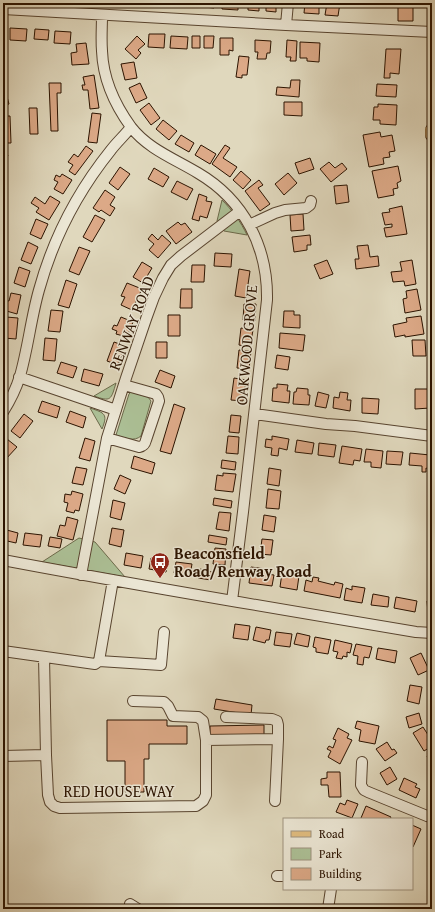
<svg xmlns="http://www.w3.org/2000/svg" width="435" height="912" viewBox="0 0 435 912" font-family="'Gentium Book Plus',serif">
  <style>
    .green { fill: #acc096; stroke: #6c6a4b }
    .building { fill: #dca987; stroke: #2b1300 }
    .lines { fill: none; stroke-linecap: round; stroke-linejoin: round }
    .minor-casing { stroke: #58442f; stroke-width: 12 }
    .major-casing { stroke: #2b1300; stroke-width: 14 }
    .minor { stroke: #ebe6d4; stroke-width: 10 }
    .major { stroke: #e0bc7e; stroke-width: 13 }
    .labels { text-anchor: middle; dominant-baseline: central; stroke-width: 3; stroke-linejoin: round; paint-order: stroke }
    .street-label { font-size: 16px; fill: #2b1300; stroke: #ebe6d4 }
    .poi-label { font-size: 16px; font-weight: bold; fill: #2b1300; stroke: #ebe6d4; text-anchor: start }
  </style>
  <rect width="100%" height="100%" fill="#e0d8bd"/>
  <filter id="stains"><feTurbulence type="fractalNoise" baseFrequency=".005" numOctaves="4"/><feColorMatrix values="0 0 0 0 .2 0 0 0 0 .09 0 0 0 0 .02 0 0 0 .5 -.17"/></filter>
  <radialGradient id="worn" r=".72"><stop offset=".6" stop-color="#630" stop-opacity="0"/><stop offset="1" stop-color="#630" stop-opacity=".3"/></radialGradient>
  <!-- green -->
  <path class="green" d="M222 200C232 210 241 222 247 235L224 231 217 221Z
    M116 383C111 400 111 402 94 396Z
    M131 392 148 397 151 401 141 436C134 442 125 438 116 435L129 394Z
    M90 408C105 413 108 414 102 429Z
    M79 538 95 542 125 577 42 562Z"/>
  <!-- building -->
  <path class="building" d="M205 3H214V8L204 7Z
    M222 3H238V10L222 9Z
    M248 3H259V11L248 10Z
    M266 3H276V12L266 11Z
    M305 3H316V6H319V14L304 13Z
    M327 3H340L338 16 325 15Z
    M398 3H413V21H398Z
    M10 28 27 29 26 41 10 40Z
    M35 29 49 30 48 40 34 39Z
    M55 31 71 32 70 44 54 43Z
    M149 34H165L164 48 148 47Z
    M137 36 145 44 138 50 141 53 136 59 125 49Z
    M171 36 188 37 187 49 170 48Z
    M192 36H200V48H192Z
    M204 36H214L213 48H204Z
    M220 38H233V51L229 50V55H220Z
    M255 40 271 41 270 53H267L266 59H257L258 52H255Z
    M287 40 297 41 296 61H290L291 57H286Z
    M300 42 320 43 319 62 307 61V58H300Z
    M86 43 89 64 72 65 71 53 77 52 76 44Z
    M386 49H401L399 74 390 73V78H384Z
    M239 56 249 57 247 75H242V78L236 77Z
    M134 62 137 78 125 80 121 64Z
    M94 75 99 108 90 109 88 90H83L82 85H85L83 77Z
    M291 80H300L299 97 276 95 277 87 290 88Z
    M3 82 9 104 3 106Z
    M49 83H61V93H57L58 131H51Z
    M140 83 147 98 136 103 129 88Z
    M377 84 397 85 396 97 376 96Z
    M284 102H302V116L284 115Z
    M149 103 160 118 151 125 140 110Z
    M378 104 397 105 396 125 380 124V120H373L374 107H378Z
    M29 108H37L38 134H30Z
    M92 113 101 114 97 143 88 142Z
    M3 116H10L11 143H3Z
    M163 120 177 131 169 140 156 129Z
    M380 132 381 137 392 135 395 151 389 152 390 157 383 158 384 164 369 167 363 135Z
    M181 135 194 143 189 152 175 144Z
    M201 145 216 154 210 164 195 155Z
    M225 145 230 148 223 158 237 167 230 177 212 164Z
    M86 146 93 151 75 175 69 171 73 165 68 162 74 154 78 157Z
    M3 153 8 155 3 168Z
    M310 158 314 169 299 174 295 163Z
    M329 162 335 168 342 163 347 169 331 182 320 169Z
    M398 166 401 181 397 183 398 188 393 189 394 195 378 198 372 171Z
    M120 167 130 174 118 190 109 183Z
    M154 168 169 177 163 187 148 179Z
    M241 171 251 180 243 189 233 180Z
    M288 173 297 183 284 195 275 184Z
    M62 174 72 180 63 194 54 189 58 182 54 180 56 175 60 177Z
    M259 180 263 185 258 188 270 204 260 211 245 191Z
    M177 181 193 189 187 200 171 192Z
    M347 185 349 202 336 204 334 186Z
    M105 190 115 197 110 205 115 208 110 216 101 210 99 212 93 208Z
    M199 194 207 197 206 201 212 202 207 218 200 216 199 221 192 219Z
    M50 196 60 202 49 220 36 212 39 208 31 203 35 197 45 204Z
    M402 206 407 234 386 237 384 228 392 227V224L385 225 382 213 390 212 389 209Z
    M303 214 304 230 291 231 290 215Z
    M95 215 105 220 92 242 83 237Z
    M36 219 48 224 41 239 30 234Z
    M178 222 181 225 185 223 192 232 176 244 166 231Z
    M152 234 158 240 162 235 171 243 158 258 149 250 154 244 148 239Z
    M310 235 311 245H307V250L294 252 292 237Z
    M28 242 38 247 31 264 21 260Z
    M368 245 370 257 378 256 379 266 356 269 355 259H359L357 246Z
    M79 247 90 251 79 275 69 271Z
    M215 253 232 254 231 267 214 266Z
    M327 260 333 274 320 279 314 265Z
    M412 260 416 284 405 286 404 281 393 282 391 272 402 271 400 262Z
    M142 262 152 268 143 283 133 277Z
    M192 265H205L204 282H191Z
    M19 267 30 271 25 287 14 283Z
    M239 269 250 271 246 298 235 296Z
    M66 280 77 284 69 308 58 305Z
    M127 283 142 289 132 310 121 305 125 297 121 296Z
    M181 289H192V308H180Z
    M417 289 421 310 405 313 403 299 407 298 406 291Z
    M11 293 21 295 17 314 3 310 4 300 9 301Z
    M244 304H256L255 321 243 320Z
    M51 310 63 311 60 332 48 331Z
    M284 311H294V315H300V328L283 327Z
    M168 315H180V336H168Z
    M421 316 424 334 405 337V335L395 337 393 325 407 322 406 318Z
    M6 317 18 318 16 339 4 338Z
    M121 317 133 322 127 337 116 334 117 331 112 329 114 325 117 326Z
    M241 328 253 330 250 347 239 345Z
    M280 333 305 335 303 351 279 348Z
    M45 338 57 339 55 361 43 360Z
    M412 340H425L426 356H413Z
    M114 342 125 346 118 365 107 361Z
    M156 342H167V358H156Z
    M239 350 251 351 249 369 237 368Z
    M277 355 290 357 288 370 275 368Z
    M61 362 77 367 73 378 57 373Z
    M84 369 103 374 99 386 81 381Z
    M160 370 175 376 171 388 155 382Z
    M234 378 246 380 243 401 231 400Z
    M277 384 288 385 287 391H290L289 403 272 401 273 388H277Z
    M297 388 308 389V395H310L309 405 293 404 294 392H296Z
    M415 389H432V400H429L430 408 415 409Z
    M318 392 329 395 326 408 315 406Z
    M340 392 348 393 347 400H351L350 411 333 408 334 397 339 398Z
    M362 398 379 399 378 414 362 413Z
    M42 401 60 407 57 418 38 412Z
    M174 404 185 408 171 454 160 451Z
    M70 411 86 417 83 428 66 422Z
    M24 414 33 421 20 438 11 431Z
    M231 415 241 416 239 433 229 432Z
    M228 436 239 437 238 454 226 453Z
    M272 436 289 439 287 450 279 448 278 456 271 455 272 448 265 447 266 439 272 440Z
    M85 438 95 441 90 461 79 458Z
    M7 439 17 447 5 460 3 458V443Z
    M297 440 314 443 312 454 295 452Z
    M319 443 336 445 334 457 318 455Z
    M342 446 362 449 360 461 354 460 353 465 339 463Z
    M366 449 383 451 381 468 371 467V462H364Z
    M387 451 403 452 401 465 386 464Z
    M410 453 430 455 429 469 426 468V472H422V466L409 465Z
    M134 456 155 463 152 474 131 468Z
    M222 460 236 462 235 470 221 468Z
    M76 467 87 469 83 485 72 483Z
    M269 468 281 470 279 486 267 484Z
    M223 473 236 474 233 492 215 490 217 475 223 476Z
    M120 475 131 480 125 494 114 489Z
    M268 489 281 491 279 509 266 508Z
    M72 491 83 494 79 511 75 510 74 513 66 511 68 503 64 502 65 494 71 495Z
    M214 498 232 501 231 508 213 505Z
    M113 500 125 503 121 520 110 517Z
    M219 512 231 513 229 531 216 529Z
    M264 515 276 517 274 532 262 530Z
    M67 517 78 520 73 540 57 536 60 525 65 526Z
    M112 528 124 530 121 547 109 544Z
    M3 529 18 533 16 543 3 540Z
    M25 533 42 535 40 547 23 545Z
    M209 535 227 538 226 545 208 542Z
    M50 537 62 539 60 548 48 546Z
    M262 539 273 540 271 555 260 554Z
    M215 548 226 549 225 565 213 564Z
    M126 553 143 556 141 568 124 565Z
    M151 558 168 561 166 572 149 569Z
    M176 562 192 564 190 575 174 573Z
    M251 567 266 569V574L274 575 272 586 249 583Z
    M200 569 212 572 211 580 198 578Z
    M282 573 299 576 297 590 280 587Z
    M313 577 319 578 318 581 334 585 335 582 343 584 340 598 304 591 306 580 312 582Z
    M352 586 365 588 362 603 344 600 346 588 352 590Z
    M373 594 389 597 388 607 371 605Z
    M396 597 417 601 415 612 394 608Z
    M432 600V612L428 613 427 601Z
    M235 624 250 626 248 640 233 638Z
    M256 627 271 630 269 640H266L265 643 253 640Z
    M276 632 292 634 290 647 274 645Z
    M297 633 310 636 308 647 294 644Z
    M315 637 331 640 328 654 316 652V648L313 647Z
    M335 640 352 644 350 653 347 652V657L343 656 342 659 336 658 338 652 333 651Z
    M356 644 372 647 369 658 364 657 363 665 357 664 358 656 353 655Z
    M378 648 397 651 395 663 376 659Z
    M421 653 429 670 418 675 410 658Z
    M410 685 422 687 419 704 407 701Z
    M216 699 252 705 251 715 214 709Z
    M419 713 422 724 409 728 406 717Z
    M107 720H167V726H187V744H149V759H144V792H125V761H107Z
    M357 721 379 726 375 744 359 741 361 730 355 728Z
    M264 725V735L210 737V726Z
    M423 727 432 741V746L424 751 413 733Z
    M338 728 349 734 347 738 352 740 340 764 328 757 331 751 327 749 329 746 333 748 336 740 333 739Z
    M387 742 392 750 394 749 397 753 385 761 376 749Z
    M432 753V765L427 756Z
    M390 767 397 779 387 785 380 773Z
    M327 772H340L341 797H329L328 785H321V779L327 778Z
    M404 778 417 784 415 787 420 789 416 798 399 790Z
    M347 800 358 804 352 818 336 812 340 803 345 805Z
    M366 806 391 817 390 819H363L361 818Z
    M412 825 421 829 413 847H412Z"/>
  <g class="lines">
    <!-- minor casing -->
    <g class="minor-casing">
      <path id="minor" d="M3 9 286 25 432 32
        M102 15C102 27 101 39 102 51 103 78 115 105 131 127 148 149 175 159 198 173 244 200 268 247 267 300L243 512 232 601
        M286 25 288 3
        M249 225 275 213 285 210 306 208 310 205 311 201
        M19 377 116 410
        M3 412C10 401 16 389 20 376 28 348 31 318 39 290 53 239 78 191 111 150 117 142 125 135 131 127
        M255 414 326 424 355 426 432 436
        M107 438 139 447C144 446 145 444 146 440L159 401 158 397 156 394 124 385
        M3 560C140 586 278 609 416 632L432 633
        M81 575 107 438 126 378 146 319 154 297 163 278 171 265 181 256 240 211
        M3 651 95 664 99 661 113 580
        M44 657 46 755 48 795 50 802 54 806 60 808 196 806 203 801 206 795V740
        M99 661 161 665 164 632
        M133 701 164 702 168 706 173 716 198 717 203 721 206 740 278 739
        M226 717 272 719 277 721 278 725V739L275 801
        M3 756 46 755
        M362 762 361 785 364 790 368 792 427 816 432 817
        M277 876H284
        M130 904 138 909
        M328 909 331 889"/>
    </g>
    <!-- major casing -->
    <g class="major-casing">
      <path id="major" d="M432 130V135"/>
    </g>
    <!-- minor -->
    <use href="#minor" class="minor"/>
    <!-- major -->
    <use href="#major" class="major"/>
  </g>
  <!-- icons -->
  <defs>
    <g id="bus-pin" transform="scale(1)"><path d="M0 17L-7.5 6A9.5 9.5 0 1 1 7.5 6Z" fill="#8f2418" stroke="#ebe6d4"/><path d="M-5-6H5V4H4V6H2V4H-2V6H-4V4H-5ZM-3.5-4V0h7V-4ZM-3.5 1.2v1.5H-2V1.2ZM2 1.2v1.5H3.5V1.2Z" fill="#fff"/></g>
  </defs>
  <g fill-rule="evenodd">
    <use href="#bus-pin" x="160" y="562"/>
  </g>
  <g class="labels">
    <!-- street labels -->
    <g class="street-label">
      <text transform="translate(131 323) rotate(-69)">RENWAY ROAD</text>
      <text transform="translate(246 345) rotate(-85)">OAKWOOD GROVE</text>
      <text x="119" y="791">RED HOUSE WAY</text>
    </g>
    <!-- poi labels -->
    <g class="poi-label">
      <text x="174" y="553">Beaconsfield<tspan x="174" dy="18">Road/Renway Road</tspan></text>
    </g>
  </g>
  <!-- margin -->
  <rect width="435" height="912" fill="none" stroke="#e0d8bd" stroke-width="16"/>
  <rect x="4" y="4" width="427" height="904" fill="none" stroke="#2b1300" stroke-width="2"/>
  <rect x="8" y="8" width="419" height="896" fill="none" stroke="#2b1300"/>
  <!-- legend -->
  <rect x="283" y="818" width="130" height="72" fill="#ebe6d4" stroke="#9e927f"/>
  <rect x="291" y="831" width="20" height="6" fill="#e0bc7e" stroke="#9e927f"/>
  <text x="319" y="838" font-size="12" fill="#2b1300">Road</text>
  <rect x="291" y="848" width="20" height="12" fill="#acc096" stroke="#9e927f"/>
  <text x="319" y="858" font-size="12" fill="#2b1300">Park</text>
  <rect x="291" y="868" width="20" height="12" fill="#dca987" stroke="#9e927f"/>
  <text x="319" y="878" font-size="12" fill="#2b1300">Building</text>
  <rect width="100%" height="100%" filter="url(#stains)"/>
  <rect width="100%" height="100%" fill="url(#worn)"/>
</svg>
